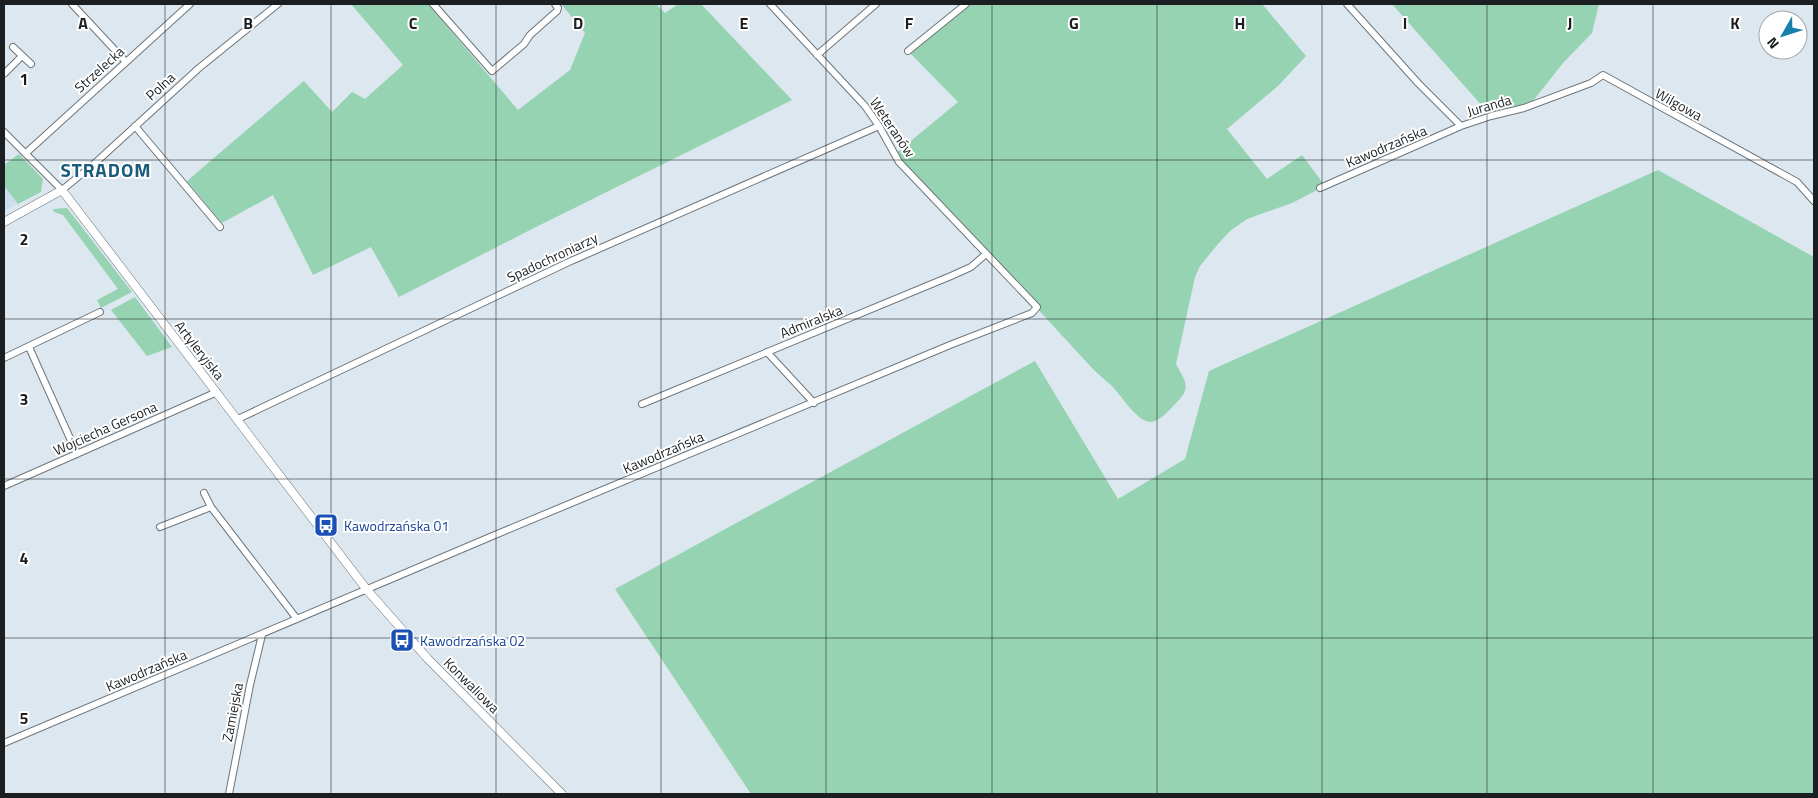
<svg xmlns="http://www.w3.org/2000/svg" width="1818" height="798" viewBox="0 0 1818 798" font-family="'Titillium Web',sans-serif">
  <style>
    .built { fill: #cddeec }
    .green { fill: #95d3b2 }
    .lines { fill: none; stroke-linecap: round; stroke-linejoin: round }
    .minor-casing { stroke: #6d767d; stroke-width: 8 }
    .tertiary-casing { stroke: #6d767d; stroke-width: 9 }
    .minor { stroke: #fff; stroke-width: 6 }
    .tertiary { stroke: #fff; stroke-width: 8 }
    .grid { fill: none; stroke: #1b1f22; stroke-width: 1; stroke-opacity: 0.55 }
    .labels { text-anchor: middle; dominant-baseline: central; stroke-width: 4; stroke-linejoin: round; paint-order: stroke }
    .street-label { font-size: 14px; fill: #1b1f22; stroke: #fff }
    .transit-label { font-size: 14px; fill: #164399; stroke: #fff; text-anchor: start }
    .district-label { font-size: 19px; font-weight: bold; letter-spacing: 1px; fill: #1a5c7a; stroke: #fff }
    .grid-label { font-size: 16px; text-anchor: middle; font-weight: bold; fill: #1b1f22; stroke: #fff; stroke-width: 4; stroke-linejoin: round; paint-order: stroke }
  </style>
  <rect width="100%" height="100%" fill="#dce7ef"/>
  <!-- built -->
  <path class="built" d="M4 186 18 204 4 211Z"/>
  <!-- green -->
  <path class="green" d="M351 4H428L518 110 570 70 585 33 562 5 564 4H656L665 13 678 4H701L792 100 534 228 399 297 371 247 313 275 273 195 222 223 187 181 304 81 332 112 352 92 365 99 403 65Z
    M966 4H1262L1306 56 1278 86 1227 129 1267 179 1302 155 1325 186 1292 203 1247 219 1230 231 1218 244 1200 266 1195 277 1176 364C1184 380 1192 386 1178 401 1171 408 1161 421 1151 422 1137 422 1121 395 1112 386 1105 380 1098 374 1092 368L895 154 958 102 908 51Z
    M1392 4H1599L1592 33 1563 63 1533 101 1524 108 1491 116Z
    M19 154 43 179 41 192 18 204 4 186V165Z
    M1658 170 1814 257V794H751L615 589 1035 361 1118 499 1185 459 1209 371Z
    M67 208 132 292 101 308 97 300 118 289 63 215 54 212 53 209Z
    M135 297 172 347 147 356 111 310Z"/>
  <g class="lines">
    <!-- minor casing -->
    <g class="minor-casing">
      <path id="minor" d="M72 4 126 62
        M433 4 492 71 524 44 530 35 557 11 558 8 555 4
        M1347 4 1418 83 1461 126
        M13 47 31 64
        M908 51 966 4
        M817 55 876 4
        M4 74 22 56
        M135 126 220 227
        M4 132 62 190 94 164 199 68 278 4
        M26 153 190 4
        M1320 188 1461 126 1491 116 1524 108 1591 83 1603 75 1797 182 1814 201
        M29 347 77 454
        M767 352 814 403
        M4 358 100 312
        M642 404 951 276 971 267 986 254
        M238 419 571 261 879 126
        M4 486 217 392
        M204 493 211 507
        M160 527 211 507 297 619
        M4 743 502 532 950 345 1032 313 1037 307 899 162 879 126 865 106 770 4
        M229 794 250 685 262 635"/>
    </g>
    <!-- tertiary casing -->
    <g class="tertiary-casing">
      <path id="tertiary" d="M4 222 62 190 367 590 428 659 562 794"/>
    </g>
    <!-- minor -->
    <use href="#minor" class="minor"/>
    <!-- tertiary -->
    <use href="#tertiary" class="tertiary"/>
  </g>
  <!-- grid -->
  <path class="grid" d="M165 4V794M331 4V794M496 4V794M661 4V794M826 4V794M992 4V794M1157 4V794M1322 4V794M1487 4V794M1653 4V794M4 160H1814M4 319H1814M4 479H1814M4 638H1814"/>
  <!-- icons -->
  <defs>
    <g id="bus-square" transform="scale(1.25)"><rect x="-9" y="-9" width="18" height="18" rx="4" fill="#1a4fb4" stroke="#fff"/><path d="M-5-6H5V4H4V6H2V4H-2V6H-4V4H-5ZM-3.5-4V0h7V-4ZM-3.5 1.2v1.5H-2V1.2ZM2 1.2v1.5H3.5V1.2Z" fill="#fff"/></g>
  </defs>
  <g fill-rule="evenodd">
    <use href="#bus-square" x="326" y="525"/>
    <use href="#bus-square" x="402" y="640"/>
  </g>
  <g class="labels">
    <!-- street labels -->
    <g class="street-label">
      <text transform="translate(99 69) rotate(-42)">Strzelecka</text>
      <text transform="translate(160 86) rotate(-42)">Polna</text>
      <text transform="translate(1679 104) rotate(29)">Wilgowa</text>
      <text transform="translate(1489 105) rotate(-16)">Juranda</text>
      <text transform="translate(893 127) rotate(56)">Weteranów</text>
      <text transform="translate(1386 146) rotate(-23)">Kawodrzańska</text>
      <text transform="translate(552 257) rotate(-25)">Spadochroniarzy</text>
      <text transform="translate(811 321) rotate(-22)">Admiralska</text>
      <text transform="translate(200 350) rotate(52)">Artyleryjska</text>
      <text transform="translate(105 428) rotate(-24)">Wojciecha Gersona</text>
      <text transform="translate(663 452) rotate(-23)">Kawodrzańska</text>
      <text transform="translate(146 670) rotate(-23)">Kawodrzańska</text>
      <text transform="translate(472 685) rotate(45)">Konwaliowa</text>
      <text transform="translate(232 712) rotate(-79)">Zamiejska</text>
    </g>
    <!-- transit labels -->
    <g class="transit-label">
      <text x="344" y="525">Kawodrzańska 01</text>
      <text x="420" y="640">Kawodrzańska 02</text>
    </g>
    <!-- district labels -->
    <g class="district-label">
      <text x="106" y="169">STRADOM</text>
    </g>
  </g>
  <g class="grid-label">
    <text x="83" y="29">A</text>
    <text x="248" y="29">B</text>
    <text x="413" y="29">C</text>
    <text x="578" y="29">D</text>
    <text x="744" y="29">E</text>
    <text x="909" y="29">F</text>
    <text x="1074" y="29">G</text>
    <text x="1240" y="29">H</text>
    <text x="1405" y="29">I</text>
    <text x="1570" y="29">J</text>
    <text x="1735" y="29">K</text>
    <text x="24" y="85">1</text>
    <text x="24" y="245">2</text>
    <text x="24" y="405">3</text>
    <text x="24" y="564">4</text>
    <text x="24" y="724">5</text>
  </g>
  <!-- border -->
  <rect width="1818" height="798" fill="none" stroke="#1b1f22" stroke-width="10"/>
  <!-- north arrow -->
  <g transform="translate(1783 35) rotate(231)"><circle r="24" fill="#ffffff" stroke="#a4a5a7"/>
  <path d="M0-4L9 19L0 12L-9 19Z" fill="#187fa9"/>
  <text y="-8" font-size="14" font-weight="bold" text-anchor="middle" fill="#1b1f22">N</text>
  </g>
</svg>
